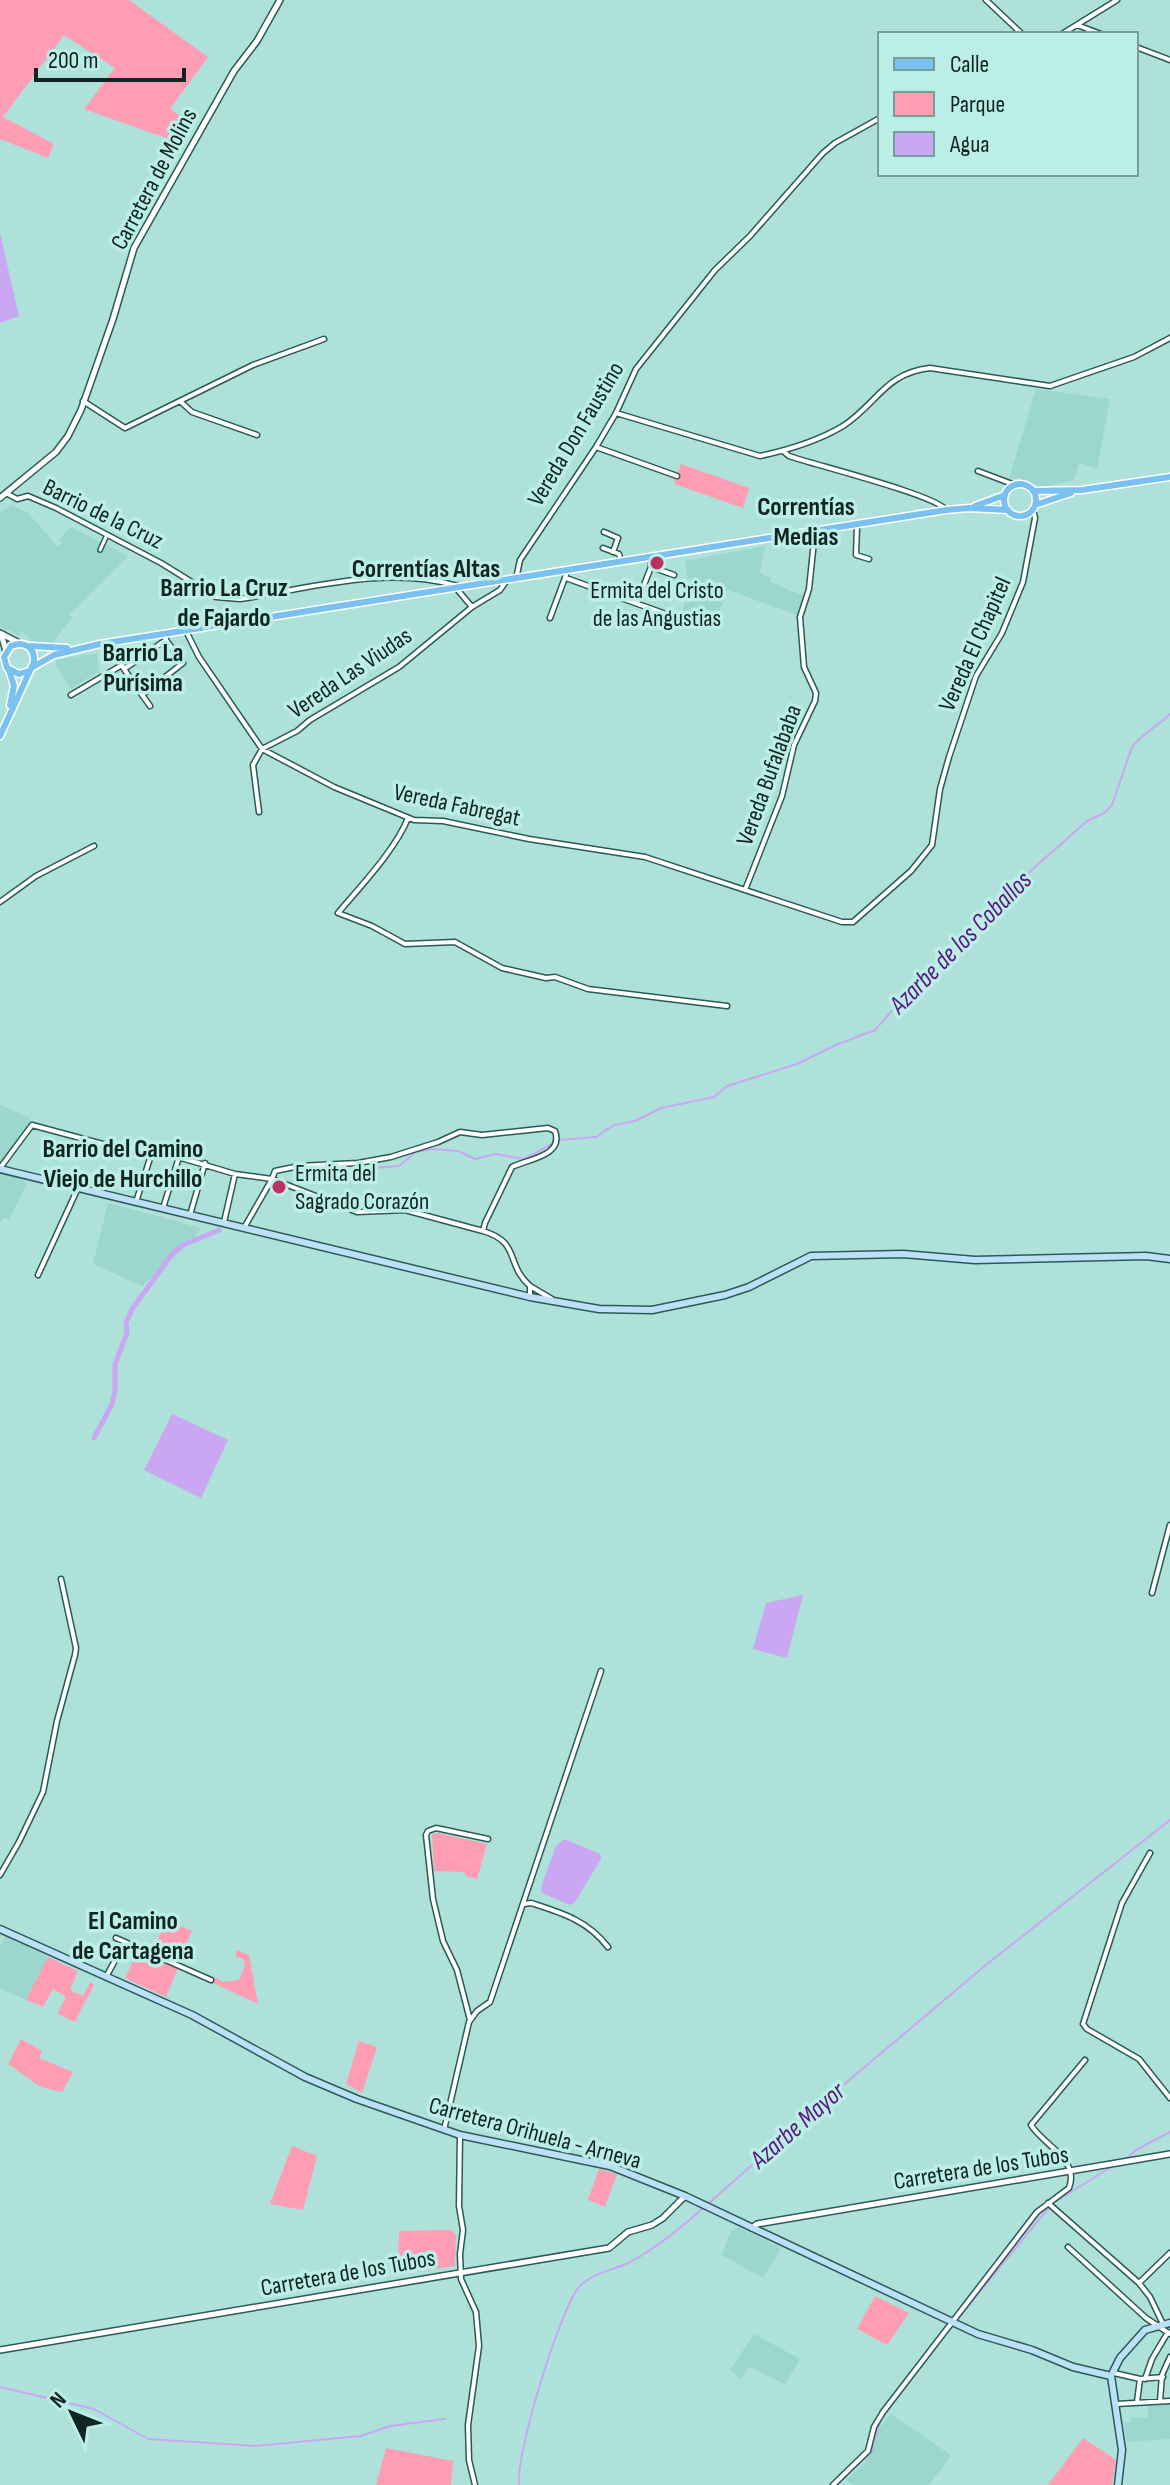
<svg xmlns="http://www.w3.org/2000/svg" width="1170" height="2485" viewBox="0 0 1170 2485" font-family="'Sofia Sans Condensed',sans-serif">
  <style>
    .built { fill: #9bd7ce }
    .green { fill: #fe9db4 }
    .water { fill: #caa7f3 }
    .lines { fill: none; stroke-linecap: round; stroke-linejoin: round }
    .stream { stroke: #caa7f3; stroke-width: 2 }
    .canal { stroke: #caa7f3; stroke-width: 5 }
    .pedestrian-casing { stroke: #2a5a54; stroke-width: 6 }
    .minor-casing { stroke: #2a5a54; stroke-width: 7 }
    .tertiary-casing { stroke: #2a5a54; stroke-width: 8 }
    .secondary-casing { stroke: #2a5a54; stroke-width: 9 }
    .primary-casing { stroke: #fff; stroke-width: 9 }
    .pedestrian { stroke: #fff; stroke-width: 3 }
    .minor { stroke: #fff; stroke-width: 4 }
    .tertiary { stroke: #fff; stroke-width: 5 }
    .secondary { stroke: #bce0f8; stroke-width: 6 }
    .primary { stroke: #7ac1f0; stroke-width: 6 }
    .poi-dot { fill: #bc2f60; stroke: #bbeee6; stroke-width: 3 }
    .labels { text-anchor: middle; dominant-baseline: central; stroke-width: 7; stroke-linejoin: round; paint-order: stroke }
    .street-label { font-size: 24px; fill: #102422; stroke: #bbeee6 }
    .poi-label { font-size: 24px; fill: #102422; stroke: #bbeee6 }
    .neighbourhood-label { font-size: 26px; font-weight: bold; fill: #102422; stroke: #bbeee6 }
    .water-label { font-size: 26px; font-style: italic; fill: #561786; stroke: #bbeee6 }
  </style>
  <rect width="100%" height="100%" fill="#aee1d9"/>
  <!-- built -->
  <path class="built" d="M1036 389 1110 399 1097 469 1079 463 1074 480 1040 488 1020 478 1009 479Z
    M11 505 28 513 58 547 62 543 59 540 71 527 128 556 70 614 71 619 50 646 32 641 22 631 18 636 8 629 6 631 0 627V512Z
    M765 546 760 573 771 578 770 582 806 597 797 615 728 590 712 628 680 616 694 580 687 578 685 561Z
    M97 653 99 671 71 689 57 667 56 660Z
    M0 1105 31 1118 7 1166 27 1183 9 1220 4 1218 0 1222Z
    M108 1203 201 1228 192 1241 142 1286 93 1264Z
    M5 1936 48 1957 26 2000 0 1988V1947Z
    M738 2227 781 2248 763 2278 722 2255 730 2232Z
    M754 2334 800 2359 785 2384 749 2367 741 2379 730 2370Z
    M1170 2404V2439L1127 2442 1124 2423 1131 2422V2418H1148V2405Z
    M891 2414 951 2455 929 2485H854L846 2480 865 2463 880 2427Z"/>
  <!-- green -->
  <path class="green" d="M0 0H129L208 57 170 109 194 126 183 144 84 109 115 68 64 35 3 117 54 144 48 158 0 139Z
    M681 464 749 488 743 508 674 484Z
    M438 1833 487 1844 477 1879 466 1876 464 1872 434 1871 432 1834Z
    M166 1920 192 1931 177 1962 153 1951Z
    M237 1950 249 1955 258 2004 211 1982 213 1976 223 1982 239 1980 245 1965 243 1959 235 1956Z
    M138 1951 178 1968 166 1997 125 1978Z
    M48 1957 78 1971 70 1990 83 1996 90 1982 94 1985 75 2022 57 2014 66 1997 53 1989 43 2007 26 2000Z
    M21 2039 42 2051 39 2058 73 2072 62 2092 41 2087 8 2064Z
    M359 2041 377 2047 362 2093 346 2084Z
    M292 2146 317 2156 303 2210 270 2204Z
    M599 2169 617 2174 605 2207 588 2200Z
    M452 2230 456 2236 455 2266 401 2274 398 2272 399 2231Z
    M875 2296 909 2313 887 2345 857 2329Z
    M1083 2438 1116 2460 1112 2485H1048Z
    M386 2448 453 2461 451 2485H376Z"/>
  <!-- water -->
  <path class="water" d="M0 233 19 316 0 323Z
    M172 1414 228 1440 201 1498 144 1470Z
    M803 1595 787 1658 753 1649 766 1603Z
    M564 1839 600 1854 601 1859 575 1902 570 1905 542 1893 541 1887 556 1846Z"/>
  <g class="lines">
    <!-- stream -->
    <path class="stream" d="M559 1140 596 1137 614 1125 635 1121 661 1108 714 1097 727 1086 797 1064 838 1044 875 1030 930 968 970 941 997 904 1017 883 1087 821 1104 813 1112 805 1132 747C1142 734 1158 726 1170 714
      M302 1169 329 1180 351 1181 362 1179 374 1168 399 1166 416 1152 433 1149 458 1151 475 1159 496 1154 524 1159 554 1143
      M1127 2158 1136 2150 1170 2132
      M709 2203 835 2092 987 1964 1170 1820
      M1052 2204 1111 2167
      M956 2321 1050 2206
      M0 2387 94 2409 148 2439 255 2446 361 2436 390 2426 445 2419
      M883 2416 952 2326
      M519 2485C515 2457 560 2307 580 2286 593 2273 614 2270 630 2262 657 2248 681 2228 704 2207
      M837 2485 871 2452 880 2422"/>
    <!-- canal -->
    <path class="canal" d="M94 1438 112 1404 115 1390V1364L127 1333 126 1323 132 1309 173 1253 183 1245 219 1230"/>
    <!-- pedestrian casing -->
    <g class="pedestrian-casing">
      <path id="pedestrian" d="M100 550 107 535"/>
    </g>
    <!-- minor casing -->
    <g class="minor-casing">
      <path id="minor" d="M986 0 1022 34
        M1077 25 1101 34
        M1062 34 1117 0
        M1136 47 1170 60
        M83 401 125 428 253 365 324 339
        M181 402 192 412 257 435
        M616 413 760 456C788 450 818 441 843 426 877 404 885 373 930 368L1050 386 1134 357 1170 338
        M596 447 677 476
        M783 451 789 456C815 465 936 495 946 510
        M978 471 1015 485
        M6 493 17 499 28 496 56 508 161 563 216 597 240 599C312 588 385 565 458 586
        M857 526 856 555 869 559
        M604 532 618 538 613 552
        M603 548 619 554 621 562
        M651 567 674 575
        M566 578 663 613
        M516 579 520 560 596 447 616 413 636 369 715 270 750 236 823 153 835 143 880 118
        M456 588 472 607
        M637 603 651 567V557
        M550 618 566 575
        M186 631 199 657 262 749 334 787 414 820 443 821 529 839 645 857 842 922H853L911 871 932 845 940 789 949 757 976 676 1002 633 1023 582 1035 518 1033 509
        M124 669 150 706
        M71 695 122 665 124 669 166 640 165 634
        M142 695 183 663 166 640
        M259 812 253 765 262 749 297 731 310 720 399 667 472 607 500 590 507 580
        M408 818C396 849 360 887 338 913L372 926 405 944 455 942 502 968 546 978 555 977 588 989 727 1006
        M745 890 782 796 794 745 815 701 816 693 804 667 800 617 809 589 815 532
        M0 902 36 876 94 846
        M0 1168 32 1125 125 1150 168 1154 235 1174 272 1179 357 1212 405 1210 483 1231 485 1223 512 1167C528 1159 564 1156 555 1131L548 1128 482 1135 460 1132 438 1142 391 1157 358 1163 299 1166 275 1171 272 1179 244 1228
        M136 1202 152 1152
        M163 1208 179 1157
        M190 1215 205 1163
        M224 1222 235 1174
        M483 1231C521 1242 505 1264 530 1286V1297
        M38 1275 78 1188
        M530 1286 552 1299
        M1152 1593 1170 1525
        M1150 1853 1122 1903 1083 2024 1087 2029 1139 2059 1170 2098
        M0 1875 19 1842 43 1792 57 1721 75 1655 76 1648 61 1579
        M524 1904 531 1903C562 1913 587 1920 608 1947
        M116 1938 211 1980
        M106 1977 125 1942
        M470 2020 457 1970 443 1941 433 1899 426 1835 428 1831 436 1828 488 1839
        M444 2130 469 2022 477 2011 490 2002 601 1671
        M460 2135 459 2206 463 2230 460 2254 461 2279 476 2312 479 2346 468 2425 469 2460 475 2485
        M1048 2203 1139 2283 1150 2297 1163 2324
        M1068 2247 1146 2318 1170 2334
        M1139 2283 1170 2253
        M1114 2373 1140 2379 1163 2377
        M1145 2379 1152 2359 1168 2332
        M1160 2401 1162 2375 1170 2357
        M1137 2402 1140 2379
        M1116 2404 1170 2401
        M833 2485 868 2451 874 2427 883 2412 1037 2212 1069 2188C1080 2159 1043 2145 1031 2125L1085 2060"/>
    </g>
    <!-- tertiary casing -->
    <g class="tertiary-casing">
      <path id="tertiary" d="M0 498 56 452 68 436 81 410 113 319 134 248 234 71 257 41 280 0
        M0 633 19 643
        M1 634 6 651
        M752 2228 757 2224 1170 2154
        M0 2350 609 2248 628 2232 652 2225 663 2218 685 2196"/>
    </g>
    <!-- secondary casing -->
    <g class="secondary-casing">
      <path id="secondary" d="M0 1169 530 1297 599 1309 652 1310 725 1295 749 1287 811 1256 903 1254 975 1260 1146 1256 1170 1259
        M0 1929 192 2015 305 2077 357 2099 460 2135 610 2166 685 2196 978 2334 1032 2350 1073 2367 1111 2376
        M1118 2485 1122 2450 1111 2376 1120 2358 1145 2330 1170 2323"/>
    </g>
    <!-- primary casing -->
    <g class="primary-casing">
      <path id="primary" d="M1004 500a16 16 0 1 1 32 0a16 16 0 1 1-32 0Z
        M1033 491 1082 490 1170 477
        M1035 505 1071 493
        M975 506 1005 495
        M31 646 67 648
        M33 667 54 655 100 644 946 510 969 508 1008 510
        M9 670 14 686 10 705
        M0 736 34 662C35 648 25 640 11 646L4 657 7 668 19 674 29 671"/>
    </g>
    <!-- pedestrian -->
    <use href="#pedestrian" class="pedestrian"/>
    <!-- minor -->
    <use href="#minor" class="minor"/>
    <!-- tertiary -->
    <use href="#tertiary" class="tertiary"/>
    <!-- secondary -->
    <use href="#secondary" class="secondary"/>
    <!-- primary -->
    <use href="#primary" class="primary"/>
  </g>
  <!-- markers -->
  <g class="poi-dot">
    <circle cx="657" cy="563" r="8"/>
    <circle cx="279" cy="1187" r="8"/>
  </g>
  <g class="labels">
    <!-- street labels -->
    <g class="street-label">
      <text transform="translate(154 179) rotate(-62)">Carretera de Molins</text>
      <text transform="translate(576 434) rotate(-59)">Vereda Don Faustino</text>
      <text transform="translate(103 514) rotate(26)">Barrio de la Cruz</text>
      <text transform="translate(975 644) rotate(-66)">Vereda El Chapitel</text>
      <text transform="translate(350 673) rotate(-34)">Vereda Las Viudas</text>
      <text transform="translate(769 775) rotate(-70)">Vereda Bufalababa</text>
      <text transform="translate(457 805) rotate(12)">Vereda Fabregat</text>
      <text transform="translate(535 2133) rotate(15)">Carretera Orihuela - Arneva</text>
      <text transform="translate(981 2168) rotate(-9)">Carretera de los Tubos</text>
      <text transform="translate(348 2273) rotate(-10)">Carretera de los Tubos</text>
    </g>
    <!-- poi labels -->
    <g class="poi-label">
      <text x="657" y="590">Ermita del Cristo<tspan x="657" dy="28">de las Angustias</tspan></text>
      <text x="295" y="1173" text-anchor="start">Ermita del<tspan x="295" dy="28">Sagrado Corazón</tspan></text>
    </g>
    <!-- neighbourhood labels -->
    <g class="neighbourhood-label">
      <text x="806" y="507">Correntías<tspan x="806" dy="30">Medias</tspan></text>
      <text x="426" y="569">Correntías Altas</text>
      <text x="224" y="588">Barrio La Cruz<tspan x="224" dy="30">de Fajardo</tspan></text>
      <text x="143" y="653">Barrio La<tspan x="143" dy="30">Purísima</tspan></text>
      <text x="123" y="1149">Barrio del Camino<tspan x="123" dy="30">Viejo de Hurchillo</tspan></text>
      <text x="133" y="1921">El Camino<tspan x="133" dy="30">de Cartagena</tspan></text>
    </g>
    <!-- water labels -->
    <g class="water-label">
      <text transform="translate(961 943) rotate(-45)">Azarbe de los Coballos</text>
      <text transform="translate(798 2126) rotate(-41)">Azarbe Mayor</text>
    </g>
  </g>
  <!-- legend -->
  <rect x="878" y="32" width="260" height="144" fill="#bbeee6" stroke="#779d98" stroke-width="2"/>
  <rect x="894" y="58" width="40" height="12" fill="#7ac1f0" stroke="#779d98" stroke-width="2"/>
  <text x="950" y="72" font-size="24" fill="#102422">Calle</text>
  <rect x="894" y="92" width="40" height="24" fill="#fe9db4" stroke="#779d98" stroke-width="2"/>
  <text x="950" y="112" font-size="24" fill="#102422">Parque</text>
  <rect x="894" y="132" width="40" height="24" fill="#caa7f3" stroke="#779d98" stroke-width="2"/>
  <text x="950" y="152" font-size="24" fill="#102422">Agua</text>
  <!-- north arrow -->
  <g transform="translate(72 2413) rotate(313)" stroke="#bbeee6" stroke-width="6" paint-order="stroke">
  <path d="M0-6L14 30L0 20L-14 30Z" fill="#102422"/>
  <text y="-12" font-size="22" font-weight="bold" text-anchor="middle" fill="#102422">N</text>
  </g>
  <!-- scale -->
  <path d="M36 68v12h148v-12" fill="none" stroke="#102422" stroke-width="4"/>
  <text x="48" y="68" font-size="24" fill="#102422" stroke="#bbeee6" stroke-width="6" paint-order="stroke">200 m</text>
</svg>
